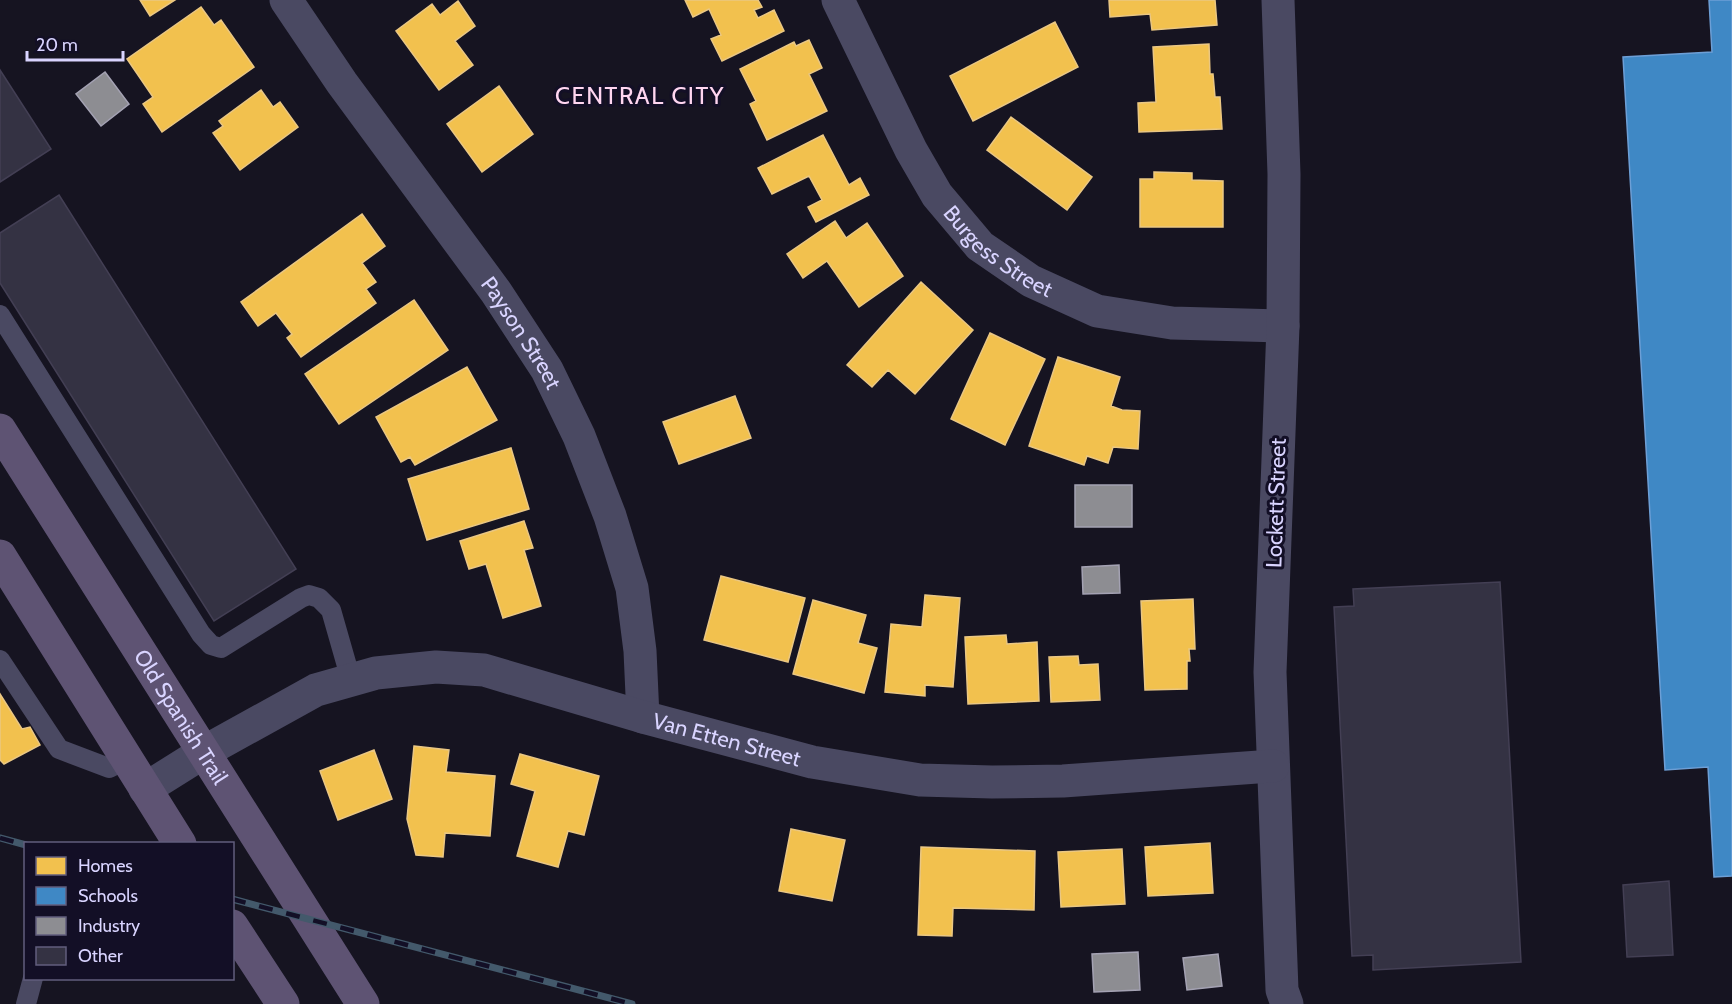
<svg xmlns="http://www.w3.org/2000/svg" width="1732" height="1004" viewBox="0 0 1732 1004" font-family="Cabin,sans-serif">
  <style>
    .homes { fill: #f2c14e; stroke: #eac783; stroke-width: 1.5 }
    .schools { fill: #3f88c5; stroke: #6d9fd6; stroke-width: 1.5 }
    .industry { fill: #8d8d92; stroke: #a4a2b3; stroke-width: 1.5 }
    .building { fill: #343243; stroke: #433f54; stroke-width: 1.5 }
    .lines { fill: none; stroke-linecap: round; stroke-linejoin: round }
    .lane { stroke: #4a4962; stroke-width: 20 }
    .street { stroke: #4a4962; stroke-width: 33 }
    .primary { stroke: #5e5373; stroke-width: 33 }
    .rail-casing { stroke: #43596b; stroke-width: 7 }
    .rail { stroke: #130f26; stroke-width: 4.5; stroke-dasharray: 14; stroke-linecap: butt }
    .labels { text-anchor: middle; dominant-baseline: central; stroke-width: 6; stroke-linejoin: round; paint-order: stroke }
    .street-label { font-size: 22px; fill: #d9d4ff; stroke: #130f26 }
    .neighbourhood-label { font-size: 24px; letter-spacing: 1.5px; fill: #ffd6f0; stroke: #130f26 }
  </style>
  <rect width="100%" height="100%" fill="#161421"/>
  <!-- homes -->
  <path class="homes" d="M140 0H175L150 16Z
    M685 0H758L762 7 754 10 758 18 774 10 784 31 722 61 711 39 721 35 709 9 693 17Z
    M1109 0H1215L1217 25 1152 30 1150 14 1110 17Z
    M458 1 475 26 455 41 473 65 439 90 396 31 432 4 440 15Z
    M201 7 214 25 221 20 254 67 162 132 143 104 153 97 127 59Z
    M1055 22 1078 67 973 121 950 76Z
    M809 40 822 68 809 74 827 111 767 140 750 104 756 101 740 69 794 42 796 46Z
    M1209 44 1210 74H1213L1215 97H1220L1222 129 1139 132 1138 103 1156 102 1153 47Z
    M499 86 533 134 482 172 447 124Z
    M261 90 273 107 280 102 298 127 240 170 213 133 223 126 219 121Z
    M1011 117 1092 177 1067 210 987 150Z
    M823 135 849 185 860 178 869 195 816 222 808 207 822 200 809 176 772 194 758 168Z
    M1154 172 1192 173V180L1223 181V227H1140V179H1154Z
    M362 214 385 246 362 263 376 282 366 289 376 303 301 357 287 338 292 334 276 313 258 326 241 302Z
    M835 221 846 238 867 223 903 276 859 307 827 261 803 278 787 254Z
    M921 282 973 330 915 394 888 370 872 387 847 365Z
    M414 300 448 350 339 424 305 374Z
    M990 333 1045 359 1005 445 951 419Z
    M1058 357 1120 377 1111 406 1122 410 1140 411 1138 449 1113 447 1108 463 1087 456 1084 465 1029 446Z
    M467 367 497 420 415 465 410 457 401 462 376 417Z
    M735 396 751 438 679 464 663 422Z
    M511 448 529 509 427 540 408 479Z
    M524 521 533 548 524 550 541 606 503 618 486 564 469 569 460 541Z
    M721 576 805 598 788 662 704 640Z
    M925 595 960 598 953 687 925 685V696L885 692 891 624 922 627Z
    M1193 599 1195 649H1189L1190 661H1187V689L1145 690 1141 601Z
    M813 600 866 615 858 643 877 648 864 693 793 674Z
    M1006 635 1007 644 1037 642 1039 701 968 704 965 637Z
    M1078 656 1079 665 1098 664 1100 700 1051 702 1049 657Z
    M0 694 22 729 30 727 40 745 4 764 0 760Z
    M414 746 449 750 446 772 495 776 490 836 445 833 443 857 416 855 407 819Z
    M374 750 392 799 338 820 320 771Z
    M520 754 599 776 584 835 568 831 558 867 517 856 535 791 511 784Z
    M791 829 845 840 832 901 779 891Z
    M1210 843 1213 893 1148 896 1145 847Z
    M921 847 1035 851 1034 910 953 908 952 936 918 935Z
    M1122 849 1125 904 1061 907 1058 852Z"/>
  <!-- schools -->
  <path class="schools" d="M1709 0H1732V876L1714 877 1708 767 1665 770 1623 57 1712 52Z"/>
  <!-- industry -->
  <path class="industry" d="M105 72 129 104 101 126 76 94Z
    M1075 485H1132V527H1075Z
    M1119 565 1120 593 1083 594 1082 567Z
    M1138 952 1140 990 1094 992 1092 954Z
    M1218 954 1222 986 1187 990 1183 958Z"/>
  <!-- building -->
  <path class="building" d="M0 70 51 149 0 182Z
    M59 195 296 569 214 621 0 283V233Z
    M1500 582 1521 962 1373 970V955L1352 956 1334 607 1354 606 1353 589Z
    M1669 881 1673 955 1627 957 1623 885Z"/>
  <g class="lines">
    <!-- lane -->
    <path class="lane" d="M0 315 201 634 211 645 221 648 301 598 309 595 319 598 331 610 351 680
      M0 660 59 749 109 768 127 759
      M26 1004 33 978"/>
    <!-- street -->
    <g class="street">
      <path id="s1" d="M286 0 342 83 496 292 547 370 579 436 610 516 632 588 640 651 643 717"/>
      <path id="s2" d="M838 0 911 150 937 195 980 246 1031 281 1097 311 1172 323 1283 326"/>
      <path d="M1278 0 1284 174 1283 326 1270 672 1282 990 1287 1004"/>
      <path id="s3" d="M145 789 204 752 316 690 376 673 436 667 484 670 643 717 812 762 920 780 992 782 1063 781 1273 766"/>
    </g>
    <!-- primary -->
    <g class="primary">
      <path id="s4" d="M0 430 363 1004"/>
      <path d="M0 556 180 844"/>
      <path d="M232 926 283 1004"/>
    </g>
    <!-- rail casing -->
    <g class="rail-casing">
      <path id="rail" d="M0 838 26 845
        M232 899 632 1004"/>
    </g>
    <!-- rail -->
    <use href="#rail" class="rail"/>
  </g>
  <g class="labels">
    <!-- street labels -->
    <g class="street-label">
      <text stroke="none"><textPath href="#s2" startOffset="303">Burgess Street</textPath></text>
      <text stroke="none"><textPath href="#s1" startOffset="408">Payson Street</textPath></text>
      <text transform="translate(1276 503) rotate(-88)">Lockett Street</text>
      <text stroke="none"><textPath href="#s4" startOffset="339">Old Spanish Trail</textPath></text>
      <text stroke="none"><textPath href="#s3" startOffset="621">Van Etten Street</textPath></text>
    </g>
    <!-- neighbourhood labels -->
    <g class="neighbourhood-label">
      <text x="640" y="95">CENTRAL CITY</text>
    </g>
  </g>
  <!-- legend -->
  <rect x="24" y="842" width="210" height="138" fill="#130f26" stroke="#625e7d" stroke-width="1.5"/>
  <rect x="36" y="857" width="30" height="18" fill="#f2c14e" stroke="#625e7d" stroke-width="1.5"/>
  <text x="78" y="872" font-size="18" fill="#d9d4ff">Homes</text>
  <rect x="36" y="887" width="30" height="18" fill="#3f88c5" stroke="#625e7d" stroke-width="1.5"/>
  <text x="78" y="902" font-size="18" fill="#d9d4ff">Schools</text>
  <rect x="36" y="917" width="30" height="18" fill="#8d8d92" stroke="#625e7d" stroke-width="1.5"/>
  <text x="78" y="932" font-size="18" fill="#d9d4ff">Industry</text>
  <rect x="36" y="947" width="30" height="18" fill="#343243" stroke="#625e7d" stroke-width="1.5"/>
  <text x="78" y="962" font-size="18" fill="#d9d4ff">Other</text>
  <!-- scale -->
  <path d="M27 51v9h96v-9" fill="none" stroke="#d9d4ff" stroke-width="3"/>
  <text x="36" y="51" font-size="18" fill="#d9d4ff" stroke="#130f26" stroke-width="4.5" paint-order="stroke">20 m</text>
</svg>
